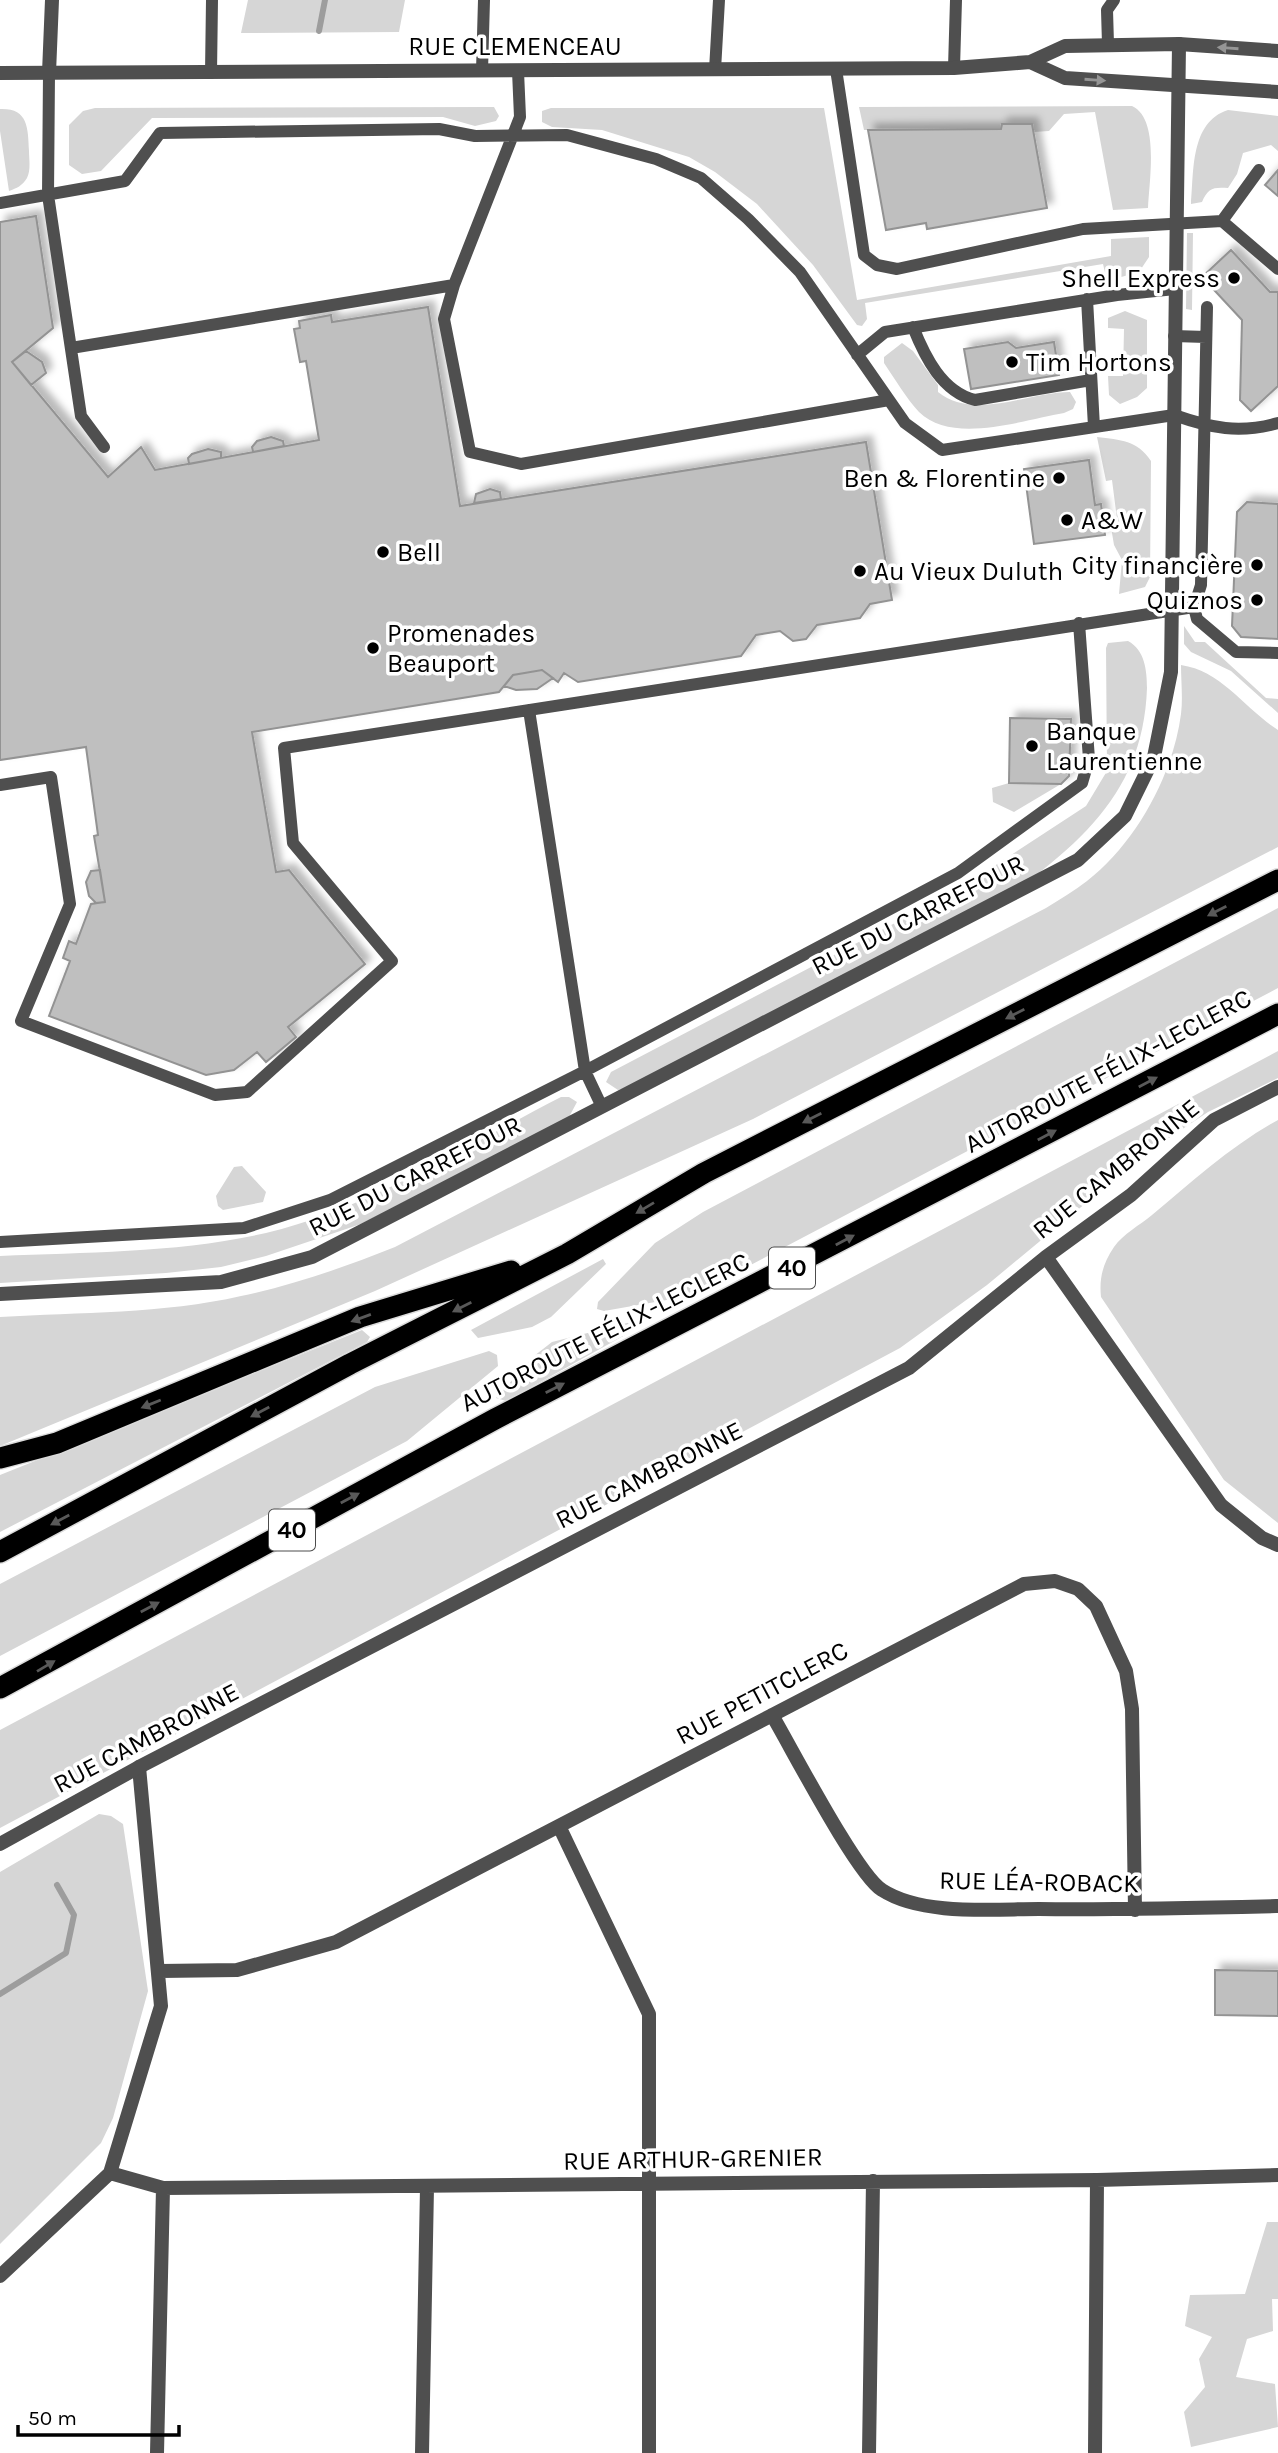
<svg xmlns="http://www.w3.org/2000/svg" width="1278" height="2453" viewBox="0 0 1278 2453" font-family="Karla,sans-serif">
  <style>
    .green { fill: #d6d6d6 }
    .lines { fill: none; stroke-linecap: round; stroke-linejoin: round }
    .stream { stroke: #9d9d9d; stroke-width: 6 }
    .building { fill: #bfbfbf; stroke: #939393; stroke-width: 2; filter: url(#shadow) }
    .motorway-casing { stroke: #dbdbdb; stroke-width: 24 }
    .service { stroke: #4f4f4f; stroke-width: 12 }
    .minor { stroke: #4f4f4f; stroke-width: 14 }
    .tertiary { stroke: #4f4f4f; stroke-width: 14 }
    .motorway { stroke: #000; stroke-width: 21 }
    .oneway { fill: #959595 }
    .oneway2 { fill: #595959 }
    .poi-dot { fill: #000; stroke: #fff; stroke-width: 2.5 }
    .labels { text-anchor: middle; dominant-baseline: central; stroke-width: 7; stroke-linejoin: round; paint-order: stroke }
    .shield { fill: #fff; stroke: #4c4c4c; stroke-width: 2 }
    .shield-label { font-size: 24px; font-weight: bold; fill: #000 }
    .street-label { font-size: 26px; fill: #000; stroke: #fff }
    .poi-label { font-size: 26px; fill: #000; stroke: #fff; text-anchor: start }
  </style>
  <defs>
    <filter id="shadow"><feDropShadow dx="6" dy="-6" stdDeviation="3.5" flood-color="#0004"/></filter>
  </defs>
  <rect width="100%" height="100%" fill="#fff"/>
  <!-- green -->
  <path class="green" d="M248 0H405L399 32 241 33Z
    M1132 106C1160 119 1149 181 1148 208L1113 210 1095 112 1064 114 1049 131 1034 132 1032 124 1001 129 868 130H864L859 107Z
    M494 107 499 116 496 121 475 126 443 117 152 118 101 171 82 174 69 165V125L83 111 95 108Z
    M551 108H824L857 300 1111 256V239L1149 237V257L1139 272 1107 281 1103 264 865 303 867 319 862 326 857 325 813 265 757 204 715 172 689 157 602 130 552 127 542 122V111Z
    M0 109C28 108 28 127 29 151 29 159 31 170 27 178 22 186 17 188 9 191L0 131Z
    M1228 110 1278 116V151L1271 145 1243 153 1237 174 1228 188C1213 187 1208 188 1202 202L1191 204C1194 172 1190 122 1228 110Z
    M1187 233H1193L1192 310 1186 309Z
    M1125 311 1147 320V388L1137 397 1120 404 1109 395 1108 376H1123L1124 329 1108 328V318Z
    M902 343 913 351 938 385V392C973 421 1029 392 1070 392L1076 402 1073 409 1064 413C1023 420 952 445 919 412 906 398 895 379 884 363V357Z
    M1097 437C1121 440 1137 440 1151 461L1150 577 1145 587 1119 594 1122 560 1114 545 1111 527H1118L1112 480 1106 481Z
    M1184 626 1195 642H1205L1266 698 1278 699V713L1231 671 1191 652 1184 644Z
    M1128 641C1145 650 1147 671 1147 688 1144 774 1101 825 1035 876L626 1088 618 1090 606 1082 611 1072 956 891 1086 806 1107 771 1106 648 1108 643Z
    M1181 665C1222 671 1245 709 1278 730V847L753 1119 375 1291 0 1446V1317C80 1312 163 1314 241 1296 294 1285 345 1267 395 1247L1046 908C1060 899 1074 891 1087 881 1136 843 1173 775 1181 714 1183 698 1181 681 1181 665Z
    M1009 783 1061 784 1014 812 993 802 992 788Z
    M1278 908V988L724 1279 678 1298 604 1311 597 1309 598 1302 655 1243 703 1212Z
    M1278 1051V1078L1208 1112 1145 1154 987 1285 900 1348 0 1828V1730Z
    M561 1097H569L577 1102 569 1117 361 1224 266 1256 221 1267 166 1273 0 1283V1256C88 1252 179 1253 266 1233 369 1209 467 1145 561 1097Z
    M1278 1120V1523L1224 1480 1101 1297C1099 1278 1103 1263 1114 1247 1123 1234 1140 1225 1152 1215 1192 1182 1232 1145 1278 1120Z
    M242 1166 266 1192 263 1202 223 1210 218 1206 216 1196 234 1167Z
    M603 1259 606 1264 551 1317 532 1327 478 1338 471 1330Z
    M639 1320 643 1325 506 1401 496 1398 534 1356 552 1342Z
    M362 1330 370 1337 367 1342 0 1532V1475Z
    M489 1351 497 1355 498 1366 407 1441 0 1656V1584L375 1387Z
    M99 1814 111 1816 123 1824 148 1991 113 2118 101 2143 0 2244V1872Z
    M1267 2222H1278V2299H1272L1273 2331 1247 2339 1236 2377 1275 2384 1278 2427 1191 2447 1184 2412 1205 2387 1199 2359 1212 2337 1185 2326 1190 2295 1245 2294Z"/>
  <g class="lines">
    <!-- stream -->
    <path class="stream" d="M319 31 325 0
      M0 1994 66 1953 74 1915 57 1885"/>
  </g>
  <!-- building -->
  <path class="building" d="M1002 124H1032L1047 208 927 229 926 223 886 230 868 130 1001 129Z
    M1278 170V196L1265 185Z
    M36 216 53 328 12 362 108 477 141 447 155 470 319 440 306 361 300 362 294 329 300 328 299 321 331 315 332 322 428 307 460 506 866 442 892 600 870 604 860 618 817 625 806 639 793 641 780 631 756 635 741 656 578 682 564 673 558 682 542 670 513 675 499 692 252 732 276 872 289 870 365 964 288 1027 296 1037 266 1062 257 1052 234 1070 206 1075 49 1016 70 961 63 958 69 941 76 944 91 904 105 902 94 836 98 835 86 747 0 760V222Z
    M1231 250 1270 292H1278V386L1251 411 1240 400 1242 320 1202 277Z
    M1008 342 1016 348 1054 342 1059 375 971 389 964 349Z
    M26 351 42 362 46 373 31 385 12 362Z
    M271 437 283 441 284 446 253 452 252 447 257 441Z
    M208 449 221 452V458L189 464 188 458 192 454Z
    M1089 460 1095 505 1101 504 1105 535 1034 544 1024 469Z
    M490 489 500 492 501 499 474 503 476 494Z
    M1247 502 1278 504V639L1241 637 1232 626 1237 512Z
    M542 670 553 678 537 689 516 690 504 686 513 675Z
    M1010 718 1071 719 1069 776 1061 784 1009 783Z
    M100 870 105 902 96 903 89 896 86 882 91 871Z
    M1215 1970 1278 1971V2016L1215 2015Z"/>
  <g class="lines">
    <!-- motorway casing -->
    <g class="motorway-casing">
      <path id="motorway" d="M0 1458 57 1443 360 1317 511 1271
        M0 1552 350 1364 567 1254 704 1173 1278 880
        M0 1688 495 1419 1278 1014"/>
    </g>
    <!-- service -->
    <path class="service" d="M1108 44 1107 10 1114 0
      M954 68 956 0
      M836 69 864 255 877 265 897 269 1083 229 1222 221 1278 269
      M715 70 719 0
      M482 71 484 0
      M518 71 520 117 454 285 444 319 470 452 521 464 889 400
      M49 73 48 195 81 416 104 447
      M211 73 212 0
      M0 203 125 181 160 133 439 129 475 136 567 135 656 159 701 178 748 219 800 272 905 423 942 450 1174 415C1211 428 1239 434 1278 423
      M1222 221 1259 170
      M1087 299 1094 427
      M913 327C925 357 942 392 975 400L1091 380
      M1174 336 1206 337
      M71 348 454 285
      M857 355 885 332 1117 295 1175 289
      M1194 607 1201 585 1207 307
      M529 710 585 1071 602 1107
      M0 785 51 777 70 904 21 1021 215 1095 247 1092 392 961 293 843 284 748 1194 607 1197 619 1236 652 1278 653
      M0 1242 244 1228 330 1200 585 1071 958 873 1082 783 1089 759 1079 623"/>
    <!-- minor -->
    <path class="minor" d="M49 73 52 0
      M0 1294 221 1282 312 1257 1078 860 1125 816 1154 757 1171 672 1179 44
      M772 1715C791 1747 857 1875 882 1890 922 1916 993 1909 1039 1909 1119 1910 1198 1908 1278 1906
      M559 1826 649 2014V2453
      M160 1971 237 1970 336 1942 1024 1584 1055 1581 1078 1589 1096 1606 1126 1671 1132 1709 1135 1910
      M110 2173 163 2188 1097 2180 1278 2175
      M0 2276 110 2173 161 2006 139 1767
      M157 2453 163 2188
      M422 2453 427 2187
      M869 2453 873 2181
      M1095 2453 1097 2180"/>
    <!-- tertiary -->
    <path class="tertiary" d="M1030 62 1065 78 1278 92
      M0 73 954 68 1030 62 1065 46 1179 44 1278 51
      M1046 1257 1221 1505 1262 1538 1278 1545
      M0 1844 139 1767 909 1368 1046 1257 1131 1195 1214 1120 1278 1087"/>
    <!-- motorway -->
    <use href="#motorway" class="motorway"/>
  </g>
  <!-- one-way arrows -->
  <defs><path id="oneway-solid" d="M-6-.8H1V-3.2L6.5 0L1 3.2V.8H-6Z" transform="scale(1.75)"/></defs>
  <g class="oneway">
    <use href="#oneway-solid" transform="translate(1228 48) rotate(-176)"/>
    <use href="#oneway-solid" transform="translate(1095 80) rotate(4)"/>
  </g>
  <g class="oneway2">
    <use href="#oneway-solid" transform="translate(1217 911) rotate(153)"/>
    <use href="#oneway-solid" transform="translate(1015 1014) rotate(153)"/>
    <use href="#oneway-solid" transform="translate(1148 1082) rotate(-28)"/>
    <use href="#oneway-solid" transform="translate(812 1118) rotate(153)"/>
    <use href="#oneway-solid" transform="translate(1047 1135) rotate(-28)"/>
    <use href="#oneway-solid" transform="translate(645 1208) rotate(149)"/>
    <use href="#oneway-solid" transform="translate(845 1240) rotate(-28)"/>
    <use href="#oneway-solid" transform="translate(462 1307) rotate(153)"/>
    <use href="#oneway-solid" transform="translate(361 1318) rotate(160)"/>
    <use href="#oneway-solid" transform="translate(555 1388) rotate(-27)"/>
    <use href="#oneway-solid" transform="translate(151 1404) rotate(158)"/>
    <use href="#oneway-solid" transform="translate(260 1412) rotate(152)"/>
    <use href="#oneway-solid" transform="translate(350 1498) rotate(-28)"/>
    <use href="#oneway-solid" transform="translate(60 1520) rotate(152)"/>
    <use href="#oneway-solid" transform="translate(150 1607) rotate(-28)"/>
    <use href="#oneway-solid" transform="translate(46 1666) rotate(-31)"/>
  </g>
  <!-- markers -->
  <g class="poi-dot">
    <circle cx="1234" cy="278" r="7"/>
    <circle cx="1012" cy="362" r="7"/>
    <circle cx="1059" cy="478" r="7"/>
    <circle cx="1067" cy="520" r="7"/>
    <circle cx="383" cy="552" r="7"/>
    <circle cx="1257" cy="565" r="7"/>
    <circle cx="860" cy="571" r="7"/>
    <circle cx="1257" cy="600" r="7"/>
    <circle cx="373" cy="648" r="7"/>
    <circle cx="1032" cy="746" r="7"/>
  </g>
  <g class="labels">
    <!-- shield labels -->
    <g class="shield">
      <rect x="769" y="1247.5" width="46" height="41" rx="5"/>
      <rect x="269" y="1509.5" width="46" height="41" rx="5"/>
    </g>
    <g class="shield-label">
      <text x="792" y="1268">40</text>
      <text x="292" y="1530">40</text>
    </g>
    <!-- street labels -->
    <g class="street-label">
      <text x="515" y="46">RUE CLEMENCEAU</text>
      <text transform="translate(918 915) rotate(-27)">RUE DU CARREFOUR</text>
      <text transform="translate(1108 1071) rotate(-28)">AUTOROUTE FÉLIX-LECLERC</text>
      <text transform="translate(1116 1169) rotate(-39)">RUE CAMBRONNE</text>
      <text transform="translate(415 1176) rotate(-27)">RUE DU CARREFOUR</text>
      <text transform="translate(605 1332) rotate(-27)">AUTOROUTE FÉLIX-LECLERC</text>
      <text transform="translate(649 1475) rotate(-27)">RUE CAMBRONNE</text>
      <text transform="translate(762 1693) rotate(-28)">RUE PETITCLERC</text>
      <text transform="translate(146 1738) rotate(-28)">RUE CAMBRONNE</text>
      <text transform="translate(1039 1882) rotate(1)">RUE LÉA-ROBACK</text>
      <text transform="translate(693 2159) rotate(-1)">RUE ARTHUR-GRENIER</text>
    </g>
    <!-- poi labels -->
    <g class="poi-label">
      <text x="1220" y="278" text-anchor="end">Shell Express</text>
      <text x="1026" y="362">Tim Hortons</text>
      <text x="1045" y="478" text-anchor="end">Ben &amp; Florentine</text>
      <text x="1081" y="520">A&amp;W</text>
      <text x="397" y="552">Bell</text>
      <text x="1243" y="565" text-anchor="end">City financière</text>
      <text x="874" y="571">Au Vieux Duluth</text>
      <text x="1243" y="600" text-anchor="end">Quiznos</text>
      <text x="387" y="633">Promenades<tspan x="387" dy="30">Beauport</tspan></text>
      <text x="1046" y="731">Banque<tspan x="1046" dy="30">Laurentienne</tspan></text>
    </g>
  </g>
  <!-- scale -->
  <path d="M18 2425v10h161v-10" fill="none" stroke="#000000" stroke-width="3.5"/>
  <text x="28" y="2425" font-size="21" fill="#000000" stroke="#ffffff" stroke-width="5" paint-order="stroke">50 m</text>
</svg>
